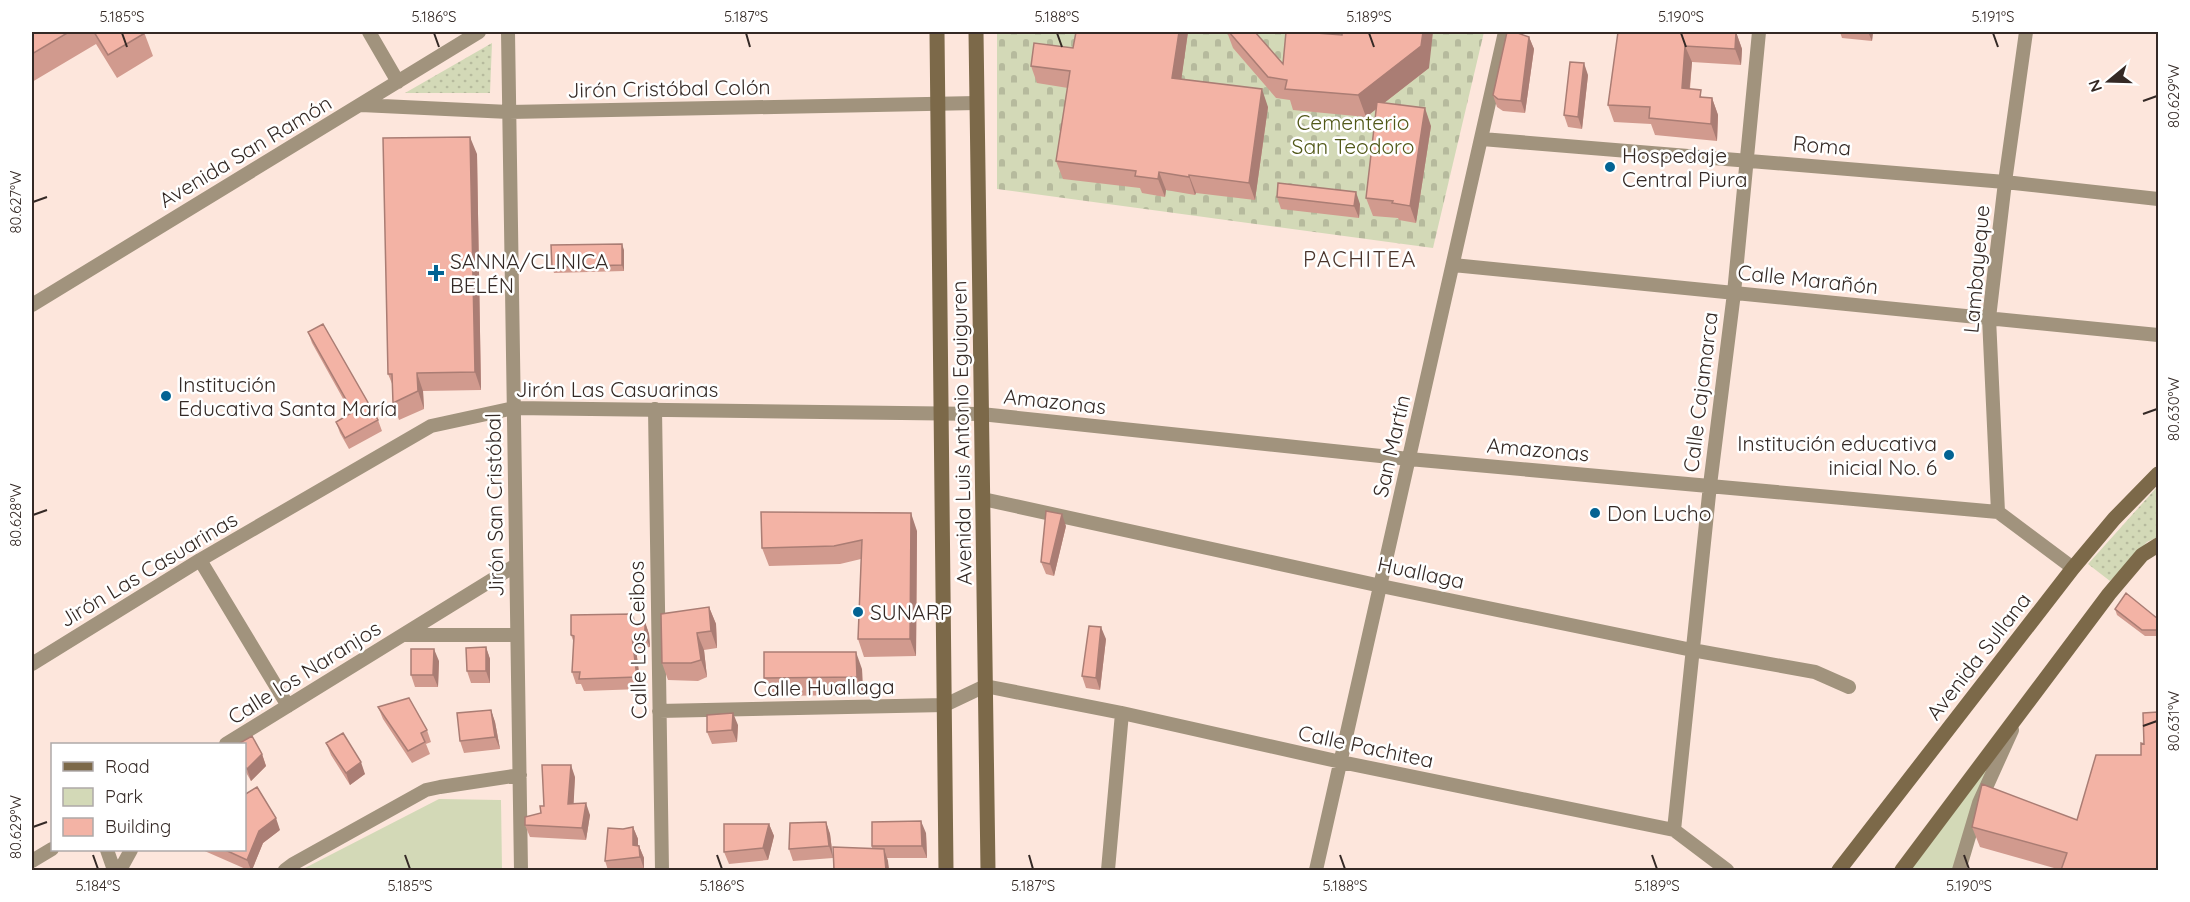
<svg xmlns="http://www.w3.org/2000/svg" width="2190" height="902" viewBox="0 0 2190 902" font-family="Quicksand,sans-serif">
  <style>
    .grass { fill: url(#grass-dots) }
    .cemetery { fill: url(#cemetery-stones) }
    .park { fill: #d3d9b7 }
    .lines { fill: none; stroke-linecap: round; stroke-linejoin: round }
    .minor { stroke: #a1937d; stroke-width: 14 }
    .secondary { stroke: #7c6949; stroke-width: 15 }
    .wall { fill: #d19a8e }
    .shaded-wall { fill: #aa7d74 }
    .building { fill: #f3b3a5; stroke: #aa7d74; stroke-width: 1.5 }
    .ticks { fill: none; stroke: #342925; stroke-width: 2 }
    .poi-dot { fill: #036393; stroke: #fff; stroke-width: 2 }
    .labels { text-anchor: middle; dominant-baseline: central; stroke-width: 5; stroke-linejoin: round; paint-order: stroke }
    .street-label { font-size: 21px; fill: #342925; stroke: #fff }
    .park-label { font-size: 21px; fill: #515818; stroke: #fff }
    .poi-label { font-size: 21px; fill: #342925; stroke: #fff; text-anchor: start }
    .neighbourhood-label { font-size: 22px; letter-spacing: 1.5px; fill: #4a342b; stroke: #fff }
    .neatline { fill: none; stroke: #342925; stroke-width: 2 }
    .ticks-label { font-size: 15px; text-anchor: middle; fill: #342925 }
  </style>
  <defs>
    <pattern id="grass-dots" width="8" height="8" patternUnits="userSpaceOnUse" patternTransform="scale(1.5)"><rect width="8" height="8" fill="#d3d9b7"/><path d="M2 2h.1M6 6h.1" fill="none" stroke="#b6ba9d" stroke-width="1.8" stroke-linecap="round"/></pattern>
    <pattern id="cemetery-stones" width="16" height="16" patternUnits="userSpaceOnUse" patternTransform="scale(1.5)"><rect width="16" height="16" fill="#d3d9b7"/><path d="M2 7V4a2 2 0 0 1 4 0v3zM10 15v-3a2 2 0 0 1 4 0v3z" fill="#b6ba9d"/></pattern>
  </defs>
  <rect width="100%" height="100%" fill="#fde6dc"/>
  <!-- grass -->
  <path class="grass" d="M492 43 490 93H405Z
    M2158 486V537L2147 542 2110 581 2088 564Z"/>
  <!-- cemetery -->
  <path class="cemetery" d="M997 32H1484L1433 248 997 189Z"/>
  <!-- park -->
  <path class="park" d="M2020 712 1959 870H1902Z
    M439 799 501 800 502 870H301Z"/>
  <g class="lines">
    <!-- minor -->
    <path class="minor" d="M369 32 398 82
      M508 32 521 870
      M361 105 509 112 977 103
      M1482 139 2005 182 2158 199
      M1453 265 2158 335
      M32 305 479 32
      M655 409 662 870
      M983 499 1381 586 1692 650 1815 672 1849 687
      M1998 512 1989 318 2005 182 2026 32
      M200 560 288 706
      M403 635H517
      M32 664 200 560 431 426 514 408 981 414 1409 459 1998 512 2073 568
      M659 711 945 705 985 686 1122 713 1341 762 1674 830 1727 870
      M226 744 516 565
      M1674 830 1710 485 1734 293 1759 32
      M107 850 114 870
      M32 861 52 849
      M120 870 131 850
      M285 870 293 864 426 790 440 787 520 775
      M1108 870 1122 713
      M1316 870 1505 32
      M1959 870 1979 803 2012 730"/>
    <!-- secondary -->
    <path class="secondary" d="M937 32 946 870
      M976 32 988 870
      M1839 870 2073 568 2114 519 2158 474
      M1902 870 2109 594 2142 555 2158 545"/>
  </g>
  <!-- wall -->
  <path class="wall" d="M32 32H144L153 56 117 78 96 44 32 82Z
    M1076 32H1188L1181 80 1268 107 1255 200 1196 193 1195 195 1166 190 1165 197 1142 193 1140 188 1063 179 1056 161 1068 88 1037 83 1031 66 1073 48Z
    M1227 32H1256V33L1283 64 1429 68 1384 103 1431 126 1416 223 1399 220 1398 218 1373 216 1366 198 1376 109 1366 117 1293 110 1290 100 1276 98 1233 48Z
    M1618 32H1736L1742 49 1741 65 1692 62 1690 89 1704 98H1712L1718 115 1717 141 1655 135 1651 124 1614 122 1608 105Z
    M1840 32H1873L1872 41 1842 38Z
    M1529 37 1534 49 1525 113 1503 111 1497 107 1493 95Z
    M1588 75 1582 129 1568 127 1564 115Z
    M477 154 481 390 423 391 424 409 399 420 393 403V386L388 374Z
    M1277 197 1360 204 1359 218 1281 209Z
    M624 250V271L554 273 552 267Z
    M308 332 378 420 382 431 349 449 340 433 336 422 351 413 312 343Z
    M1066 526 1054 576 1046 574 1041 562Z
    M917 531 916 656 864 657 858 639 861 559 840 564 769 566 762 548Z
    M2158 588V636H2145L2117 615 2115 609 2158 619Z
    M709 607 716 624 717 648 704 650 707 677 698 681 668 680 662 663Z
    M645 622 649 634 650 647 636 649 641 689 584 691 581 684H576L572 672 574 643 571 635Z
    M1106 639 1100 690 1086 688 1082 676Z
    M486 647 490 659V683H471L467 671Z
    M439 661 438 687H415L411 675Z
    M862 669 863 695 770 696 764 678Z
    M378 707 427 730 431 742 426 744 430 754 412 763 383 719Z
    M491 710 495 722 500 749 464 753 460 741Z
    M738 725 737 742 712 744 707 732Z
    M326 743 365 774 350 785 331 755Z
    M244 744 262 754 266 766 251 781 244 769Z
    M2144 744 2158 870H2061L1980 847 1972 827 2077 820 2141 755Z
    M575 777 573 804 590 815 586 840 530 837 525 825 541 813 544 806Z
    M826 822 830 834 833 858 872 849V846L926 833 927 858H887L889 870H834L833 858 793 861 789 849Z
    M769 824 774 836 768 860 729 864 724 852Z
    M633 827 638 839V845L639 846 644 858V869L608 870 605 861Z
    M280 830 263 843 252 870H248L200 849H244Z"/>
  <!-- shaded-wall -->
  <path class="shaded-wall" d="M1179 32H1188L1179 96 1172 78Z
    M1423 32H1433L1429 68 1366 117 1358 95Z
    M1736 32 1742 49 1741 65 1735 49Z
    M1868 32H1873L1872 41Z
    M1529 37 1534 49 1525 113 1521 101Z
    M1685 46 1692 62 1688 105 1682 88Z
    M1584 63 1588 75 1582 129 1578 117Z
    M1262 89 1268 107 1255 200 1249 183Z
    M1712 98 1718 115 1717 141 1711 124Z
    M1425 108 1431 126 1416 223 1410 206Z
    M470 137 477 154 481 390 475 372Z
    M1159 172 1166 190 1165 197 1158 179Z
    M1189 175 1196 193 1195 195 1189 177Z
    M1356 192 1360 204 1359 218 1354 206Z
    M622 244 624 250V271L622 265Z
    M417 373 423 391 424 409 418 391Z
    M911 513 917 531 916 656 910 639Z
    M1062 514 1066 526 1054 576 1050 564Z
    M709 607 716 624 717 648 711 631Z
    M645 622 649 634 650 647 645 635Z
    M1101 627 1106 639 1100 690 1096 678Z
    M697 633 704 650 707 677 701 660Z
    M632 637 636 649 641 689 637 677Z
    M486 647 490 659V683L486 671Z
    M434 649 439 661 438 687 433 675Z
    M856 652 862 669 863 695 857 677Z
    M491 710 495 722 500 749 495 737Z
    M733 713 738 725 737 742 732 730Z
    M262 754 266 766 251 781 247 769Z
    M361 762 365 774 350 785 346 773Z
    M571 765 575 777 573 816 568 804Z
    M586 803 590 815 586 840 582 828Z
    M276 818 280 830 263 843 252 870H251L247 860 259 831Z
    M921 821 926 833 927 858 922 846Z
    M826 822 830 834 833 858 829 846Z
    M769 824 774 836 768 860 763 848Z
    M633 827 638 839V857L633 845Z
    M639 846 644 858V869L640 857Z
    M884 849 888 861 889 870H886Z"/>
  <!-- building -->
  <path class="building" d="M32 32H69L32 54Z
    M94 32H144L145 33 108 55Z
    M1076 32H1179L1172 78 1262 89 1249 183 1189 175V177L1159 172 1158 179 1135 176 1136 171 1056 161 1070 71 1031 66 1034 43 1073 48Z
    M1229 32H1255L1283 64 1286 32H1303L1342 35V32H1423L1421 46 1358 95 1285 89 1287 80 1268 77Z
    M1507 32H1515L1529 37 1521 101 1498 99 1493 95Z
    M1618 32H1736L1735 49 1685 46 1682 88 1701 90 1700 97 1712 98 1711 124 1649 118 1650 107 1608 105Z
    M1570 62 1584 63 1578 117 1564 115Z
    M1377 102 1425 108 1410 206 1392 203 1393 201 1366 198Z
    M470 137 475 372 417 373 418 391 393 403 392 374H388L383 138Z
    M1278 183 1356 192 1354 206 1277 197Z
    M622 244V265L552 267 551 245Z
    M323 324 378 420 345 438 336 422 353 412 308 332Z
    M1046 511 1062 514 1050 564 1041 562Z
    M761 512 911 513 910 639H858L862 540 834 546 762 548Z
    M2157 588H2158V630H2142L2115 609 2126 593 2158 619Z
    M709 607 711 631 697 633 701 660 691 663H662L661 614Z
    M633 614 634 623 645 622V635L632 637 637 677 579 679 580 672H572L574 636 571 635V615Z
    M1089 626 1101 627 1096 678 1082 676Z
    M486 647V671H467L466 648Z
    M411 649H434L433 675H411Z
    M764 652H856L857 677 764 678Z
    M409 698 427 730 421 733 425 742 408 751 378 707Z
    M491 710 495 737 460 741 457 713Z
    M2158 712V870H2061L2067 853 1972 827 1982 784 2077 820 2096 755H2141V743L2144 744 2143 713Z
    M733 713 732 730 707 732V715Z
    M343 733 361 762 346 773 326 743Z
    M252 736 262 754 247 769 244 765V744H238Z
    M542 765H571L568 804 586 803 582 828 525 825V817L541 813 540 806H544Z
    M257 787 276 818 259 831 247 860 223 849H244V795Z
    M921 821 922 846H872V822Z
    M826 822 829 846 789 849 790 823Z
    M724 824H769L763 848 724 852Z
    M633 827V845L639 846 640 857 605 861 608 828 623 829Z
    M833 847 884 849 886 870H834Z"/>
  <!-- ticks -->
  <path class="ticks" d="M122 33 127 47M434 33 439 47M746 33 750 47M1057 33 1062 47M1369 33 1374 47M1681 33 1686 47M1993 33 1998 47M2143 101 2157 96M33 202 47 197M2143 414 2157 409M33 515 47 510M2143 726 2157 721M33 827 47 822M93 855 98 869M405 855 410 869M717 855 722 869M1029 855 1033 869M1340 855 1345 869M1652 855 1657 869M1964 855 1969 869"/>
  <!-- markers -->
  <g class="poi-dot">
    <circle cx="1610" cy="167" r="6"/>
    <path d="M433 264h6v6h6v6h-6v6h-6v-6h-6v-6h6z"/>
    <circle cx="166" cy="396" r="6"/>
    <circle cx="1949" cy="455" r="6"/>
    <circle cx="1595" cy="513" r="6"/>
    <circle cx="858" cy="612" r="6"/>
  </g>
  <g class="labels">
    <!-- street labels -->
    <g class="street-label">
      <text transform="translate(669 88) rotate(-1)">Jirón Cristóbal Colón</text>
      <text transform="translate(1822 145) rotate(5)">Roma</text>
      <text transform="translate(245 151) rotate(-31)">Avenida San Ramón</text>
      <text transform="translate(1976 269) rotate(-85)">Lambayeque</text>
      <text transform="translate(1808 279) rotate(6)">Calle Marañón</text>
      <text x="617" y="389">Jirón Las Casuarinas</text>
      <text transform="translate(1700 392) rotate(-83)">Calle Cajamarca</text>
      <text transform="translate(1055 401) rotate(6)">Amazonas</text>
      <text transform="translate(961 433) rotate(-91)">Avenida Luis Antonio Eguiguren</text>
      <text transform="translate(1391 446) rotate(-77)">San Martín</text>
      <text transform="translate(1538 449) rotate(5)">Amazonas</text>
      <text transform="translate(494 505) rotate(-91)">Jirón San Cristóbal</text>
      <text transform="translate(148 569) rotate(-31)">Jirón Las Casuarinas</text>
      <text transform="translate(1421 572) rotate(12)">Huallaga</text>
      <text transform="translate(637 640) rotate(-91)">Calle Los Ceibos</text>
      <text transform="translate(1978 656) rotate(-52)">Avenida Sullana</text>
      <text transform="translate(304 672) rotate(-32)">Calle los Naranjos</text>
      <text transform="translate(824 687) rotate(-1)">Calle Huallaga</text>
      <text transform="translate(1366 746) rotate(12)">Calle Pachitea</text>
    </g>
    <!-- park labels -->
    <g class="park-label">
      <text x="1353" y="122">Cementerio<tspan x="1353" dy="24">San Teodoro</tspan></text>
    </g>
    <!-- poi labels -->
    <g class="poi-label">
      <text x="1622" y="155">Hospedaje<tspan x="1622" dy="24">Central Piura</tspan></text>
      <text x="450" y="261">SANNA/CLINICA<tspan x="450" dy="24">BELÉN</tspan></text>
      <text x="178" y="384">Institución<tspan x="178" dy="24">Educativa Santa María</tspan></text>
      <text x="1937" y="443" text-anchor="end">Institución educativa<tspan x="1937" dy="24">inicial No. 6</tspan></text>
      <text x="1607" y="513">Don Lucho</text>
      <text x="870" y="612">SUNARP</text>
    </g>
    <!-- neighbourhood labels -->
    <g class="neighbourhood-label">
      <text x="1360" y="259">PACHITEA</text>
    </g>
  </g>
  <!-- border -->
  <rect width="2190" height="902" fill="none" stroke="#ffffff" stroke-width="66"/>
  <!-- legend -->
  <rect x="51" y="743" width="195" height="108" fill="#ffffff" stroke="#aea9a8" stroke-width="1.5"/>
  <rect x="63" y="762" width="30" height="9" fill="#7c6949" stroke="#aea9a8" stroke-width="1.5"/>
  <text x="105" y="773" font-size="18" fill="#342925">Road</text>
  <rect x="63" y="788" width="30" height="18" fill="#d3d9b7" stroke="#aea9a8" stroke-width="1.5"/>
  <text x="105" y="803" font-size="18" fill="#342925">Park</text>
  <rect x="63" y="818" width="30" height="18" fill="#f3b3a5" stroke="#aea9a8" stroke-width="1.5"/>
  <text x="105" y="833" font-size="18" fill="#342925">Building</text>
  <!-- north arrow -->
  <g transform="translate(2109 81) rotate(251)" stroke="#ffffff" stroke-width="4.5" paint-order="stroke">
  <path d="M0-4.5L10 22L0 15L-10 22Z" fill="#342925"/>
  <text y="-9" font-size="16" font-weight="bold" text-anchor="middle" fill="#342925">N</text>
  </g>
  <rect x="33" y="33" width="2124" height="836" class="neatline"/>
  <g class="ticks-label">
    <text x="122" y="22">5.185°S</text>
    <text x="434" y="22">5.186°S</text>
    <text x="746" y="22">5.187°S</text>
    <text x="1057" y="22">5.188°S</text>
    <text x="1369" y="22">5.189°S</text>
    <text x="1681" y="22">5.190°S</text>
    <text x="1993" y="22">5.191°S</text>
    <text transform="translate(2174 96) rotate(-90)" y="5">80.629°W</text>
    <text transform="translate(16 202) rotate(-90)" y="5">80.627°W</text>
    <text transform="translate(2174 409) rotate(-90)" y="5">80.630°W</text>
    <text transform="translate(16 515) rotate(-90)" y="5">80.628°W</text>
    <text transform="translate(2174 721) rotate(-90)" y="5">80.631°W</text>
    <text transform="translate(16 827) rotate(-90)" y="5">80.629°W</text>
    <text x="98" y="891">5.184°S</text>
    <text x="410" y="891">5.185°S</text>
    <text x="722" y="891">5.186°S</text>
    <text x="1033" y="891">5.187°S</text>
    <text x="1345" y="891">5.188°S</text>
    <text x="1657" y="891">5.189°S</text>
    <text x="1969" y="891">5.190°S</text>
  </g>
</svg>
